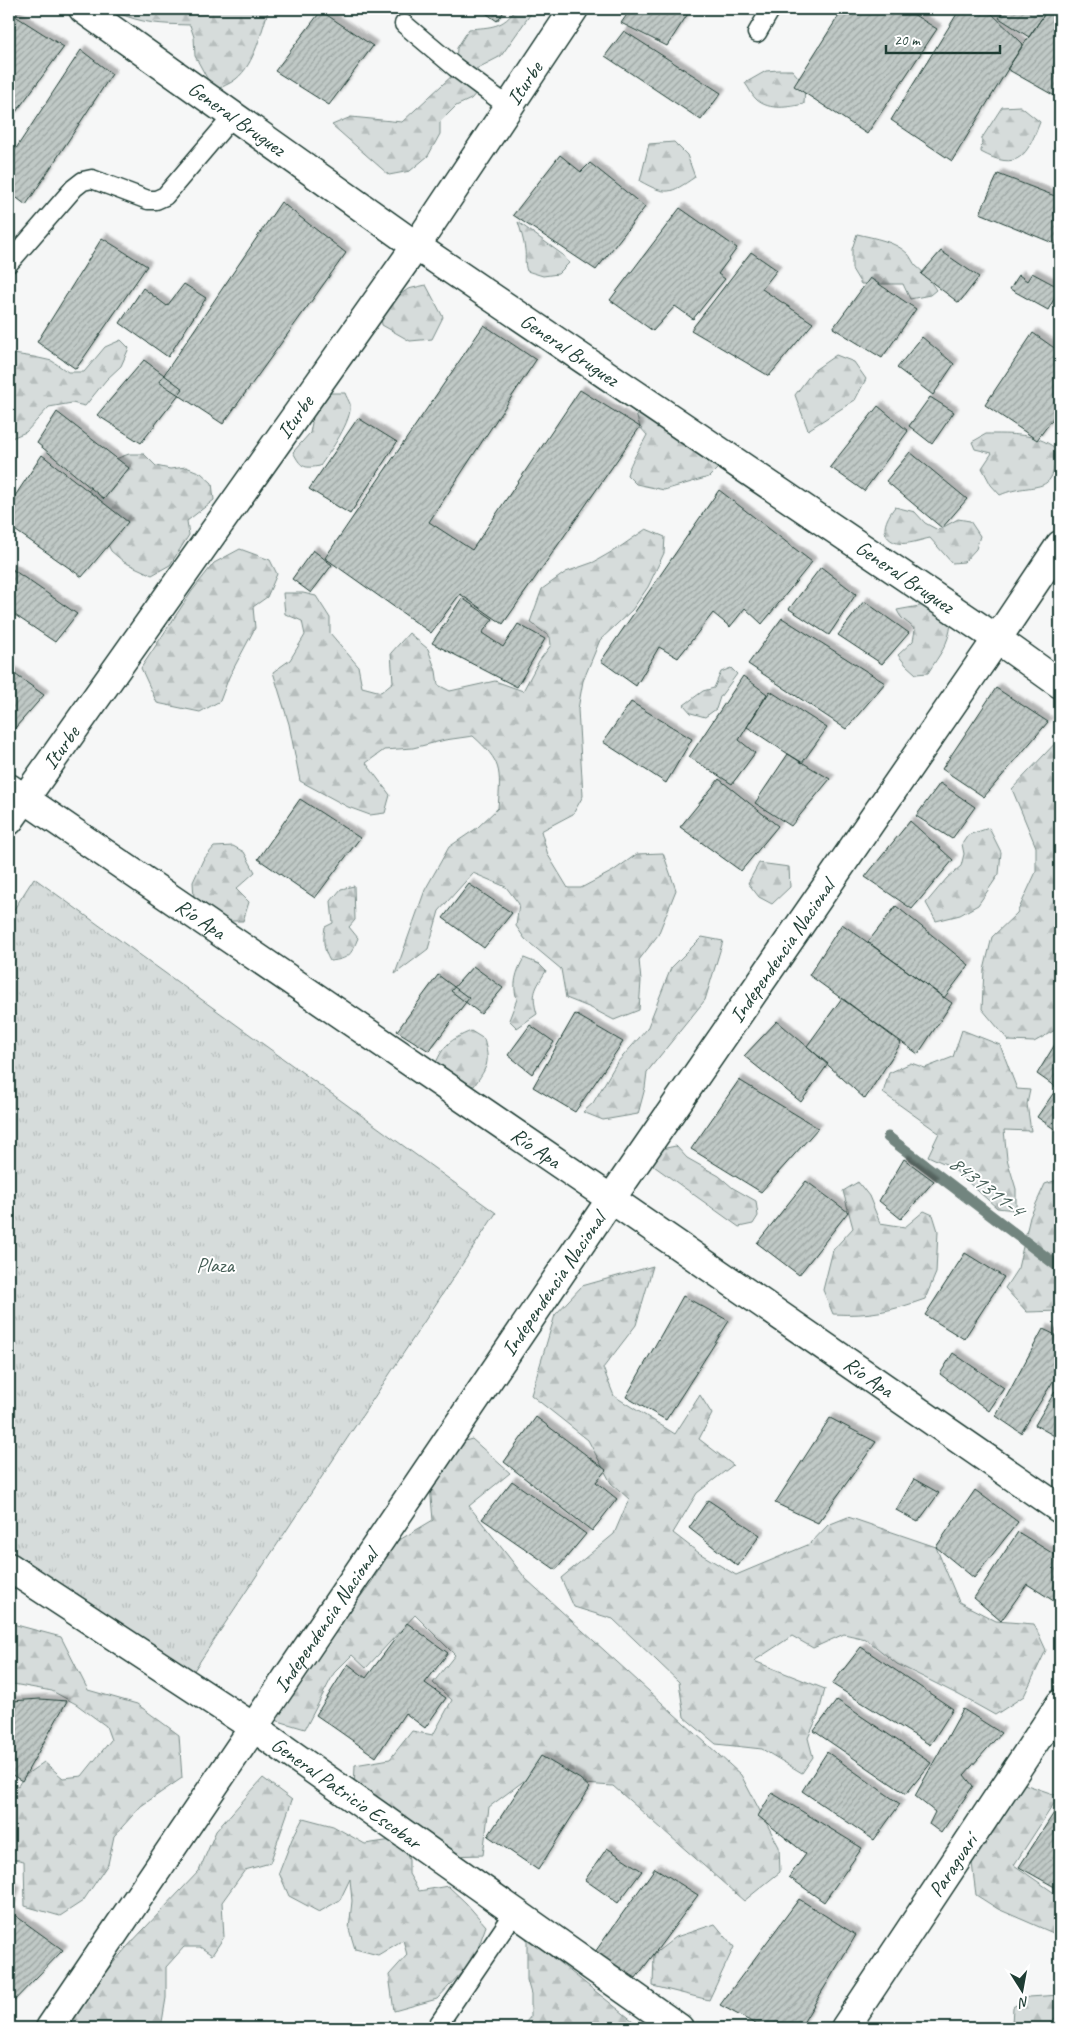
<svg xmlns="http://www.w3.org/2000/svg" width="1069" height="2037" viewBox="0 0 1069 2037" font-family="Caveat,sans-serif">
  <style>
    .forest { fill: url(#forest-firs); stroke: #7a8c88 }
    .park { fill: url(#park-tufts); stroke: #7a8c88 }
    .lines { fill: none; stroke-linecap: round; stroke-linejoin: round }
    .stream { stroke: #72857f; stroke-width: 11 }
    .building { fill: url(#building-hatch); stroke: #1f3d34; filter: url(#shadow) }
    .service-casing { stroke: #1f3d34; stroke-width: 21 }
    .minor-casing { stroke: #1f3d34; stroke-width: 31 }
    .service { stroke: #fff; stroke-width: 18 }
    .minor { stroke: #fff; stroke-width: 28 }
    .labels { text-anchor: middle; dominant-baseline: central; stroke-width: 4; stroke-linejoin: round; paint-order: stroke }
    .street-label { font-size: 21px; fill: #1f3d34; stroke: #fff }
    .park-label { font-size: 21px; fill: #445d55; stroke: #fff }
    .water-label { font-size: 22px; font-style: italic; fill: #49615a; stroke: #fff }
  </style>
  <defs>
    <pattern id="forest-firs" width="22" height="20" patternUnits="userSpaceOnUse" patternTransform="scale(1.25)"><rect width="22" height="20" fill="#d6dcdb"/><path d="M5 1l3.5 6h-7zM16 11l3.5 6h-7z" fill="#b7bebd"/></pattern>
    <pattern id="park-tufts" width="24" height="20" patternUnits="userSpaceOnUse" patternTransform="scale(1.25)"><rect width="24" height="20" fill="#d6dcdb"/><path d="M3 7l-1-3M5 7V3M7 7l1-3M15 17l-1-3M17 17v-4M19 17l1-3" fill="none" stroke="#b7bebd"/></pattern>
    <pattern id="building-hatch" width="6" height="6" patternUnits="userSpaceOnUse" patternTransform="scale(1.25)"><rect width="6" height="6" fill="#c0c9c6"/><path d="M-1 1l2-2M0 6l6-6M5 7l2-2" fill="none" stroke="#9ba4a2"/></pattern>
    <filter id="shadow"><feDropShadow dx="4.5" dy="-4.5" stdDeviation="1" flood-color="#0004"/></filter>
  </defs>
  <rect width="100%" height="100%" fill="#f6f7f7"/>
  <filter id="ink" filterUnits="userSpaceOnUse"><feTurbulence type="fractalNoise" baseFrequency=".02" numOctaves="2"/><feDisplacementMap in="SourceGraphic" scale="10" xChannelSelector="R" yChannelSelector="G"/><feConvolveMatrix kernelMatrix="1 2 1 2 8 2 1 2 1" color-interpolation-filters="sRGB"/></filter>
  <g filter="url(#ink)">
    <!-- forest -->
    <path class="forest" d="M118 9H269C261 31 255 64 236 79 230 84 221 87 214 91L195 56 194 37 190 25C158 24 145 24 115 12Z
      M516 9H538L532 12 501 56 476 69 473 85 477 92 471 99 456 106 440 122V134L428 156 410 171 389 175 332 125 351 117 402 122 455 73 457 48 469 29C491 27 503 28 516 9Z
      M778 70H792L805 85 804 104C789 107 770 111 757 100 752 96 749 88 745 83L766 71Z
      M1020 106 1040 122C1027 156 1018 172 981 152L982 138 1002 107Z
      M674 142 687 155 695 177C670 194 667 196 640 181L649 144Z
      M518 222 563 255 569 263 558 274 543 276 527 271C524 263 526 258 525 250 524 241 521 231 518 222Z
      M857 234C874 238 895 241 908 254 911 257 913 263 916 266 925 273 930 281 936 290L930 295 910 299 903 284H861L852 269V249Z
      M426 285 443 317 432 339 410 341 382 325 380 309 408 289Z
      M121 340 129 348 121 366 106 380 85 406 72 403 49 407 26 432 9 439V356L13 354 34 357 52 361 68 372H84L105 347Z
      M836 355 854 362 866 379 855 400 808 430 795 395 813 371Z
      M331 393H345C346 396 349 401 350 404 353 420 329 453 320 466 303 469 301 467 293 452L310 433 316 402Z
      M624 402 721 465 709 477 664 490 636 484 627 475C631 460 640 449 647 435L640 427 636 414Z
      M986 434C1010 434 1036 433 1055 448 1057 500 1034 480 1000 495L991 485 982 468 992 453 975 449 972 442Z
      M129 454H144L156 466 170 469 186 467 201 473 212 483 214 500 187 521 189 535 170 565 152 575 124 562 111 551 85 495 115 459Z
      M895 507 915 512 925 523 938 530 958 519 970 521 980 536 976 549 964 562 952 563 930 538C920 540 908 545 897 543 877 537 886 518 895 507Z
      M646 529 665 537 664 553 648 587 632 610 600 640 583 681 578 709 583 796 573 814 541 831 548 855 568 888H581L613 871 637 854 663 853 676 890 658 935 639 960 641 981 639 1010 614 1020 591 1008 566 998 561 969 525 939 516 926 519 904 506 887 473 873 439 911 428 949 395 974 425 890 449 847 477 828 498 808C501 769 502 762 473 736L445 740 413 748 384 750 366 763 390 795 385 813 370 815 348 807 300 781 289 724 273 672 290 660 305 635 302 621 285 614 283 593H303L316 596 330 618V633L358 666 362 687 381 692 393 682 391 653 409 633 428 649 436 671 438 685 450 691 495 681 523 691 539 661 551 645 550 637 530 622 542 589 566 572 594 562 620 547Z
      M240 549 270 560 277 574 267 597 253 607 255 628 229 677 220 701 200 712 157 703 141 668 192 591 214 563Z
      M925 605 951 623C949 645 939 655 928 673L916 674 906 665 898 655 913 641 915 630C908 621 902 622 897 610Z
      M731 668 737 674 720 697 716 709 705 717 691 713 684 705 703 691 714 688 721 672Z
      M1060 738V1015L1057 1029 1034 1042 1009 1041 982 1009 984 970 992 937 1017 913 1036 872V847L1012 789Z
      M989 828 1001 852 999 874 978 905 960 915 936 921 926 903 947 878 961 866 964 854 962 844 968 835Z
      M233 846 244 852 255 872 236 889 249 902 243 921H229L211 911 194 898 193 882 203 860 214 847Z
      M759 863 789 867 790 887 772 904 759 897 748 883Z
      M354 886 355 920 349 927 358 938C351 955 349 959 330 961 323 949 323 940 325 927L333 923 331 901 341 889Z
      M702 937 723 941 705 1000 647 1072 645 1088 638 1114 603 1120 583 1112 593 1103 616 1064 647 1029 671 968Z
      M524 958 539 964 546 971C535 989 531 993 537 1014L517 1028 509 1020 517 999C512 986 516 971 524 958Z
      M962 1030 1000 1045 1017 1089 1030 1090 1027 1104 1031 1131 1004 1130 1007 1159 1016 1189V1210L997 1208 950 1166 928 1156 939 1133 883 1093 889 1073 911 1063 925 1068 953 1057Z
      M471 1031 484 1039C490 1063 488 1066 474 1086L456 1081 435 1065C444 1044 450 1040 471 1031Z
      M676 1146 687 1158 719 1176 733 1188 756 1201 758 1216 753 1224 739 1227 651 1164 661 1149Z
      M1060 1179V1311L1027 1312 1005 1288 1018 1268 1030 1217 1045 1184Z
      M858 1182 869 1196 880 1223 905 1227 924 1211 933 1215 938 1231 936 1273 925 1299C891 1311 870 1316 833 1314L823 1290 833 1250 853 1228 843 1191Z
      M653 1266 636 1325 603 1368 614 1396 675 1434 700 1395 712 1414 699 1439 733 1465 697 1493 673 1533 699 1553 736 1575 810 1544 828 1525 848 1517 936 1547 959 1602 996 1621 1034 1624 1046 1650 1024 1696 995 1715 959 1695 897 1664 866 1639 844 1634 813 1648 792 1636 754 1661 825 1689 818 1716 808 1738 813 1757 802 1773 762 1749 716 1744 684 1717 679 1682 613 1619 574 1607 561 1578 614 1534 629 1499 611 1483 588 1440 531 1395 555 1315 582 1286Z
      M472 1439 510 1473 469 1506 526 1579 741 1775 779 1847 780 1872 744 1901 613 1786 525 1780 489 1807 483 1855 444 1856 400 1839 409 1860V1874L419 1891 448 1886 466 1903 486 1926 474 1959 437 1999 394 2011 389 1975 407 1955 403 1940 378 1955 355 1949 349 1929 352 1901 350 1879 340 1900 319 1912 289 1896 279 1873 292 1839 303 1818 333 1826 365 1844 399 1839 381 1831 353 1815 355 1765 390 1759 412 1731 433 1735 452 1700 433 1683 455 1655 415 1615 366 1668 352 1655 334 1673 305 1729 275 1720 323 1645 371 1583 396 1542 433 1520 427 1452Z
      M9 1623 61 1637 88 1690 137 1704 179 1735 182 1778 141 1806 114 1836 108 1864 83 1901 60 1916 25 1906 24 1861 9 1858V1781L18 1786 24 1776 44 1762 63 1778 82 1776 111 1740 106 1726 76 1704 52 1691 13 1684 9 1681Z
      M263 1778 292 1800 270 1863 245 1870 222 1902 224 1937 212 1955 200 1947H184L166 1967V1998L161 2028H65L87 1994 126 1948 199 1871 216 1831Z
      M1024 1784 1059 1796 1014 1865 1060 1897V1936L998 1909 976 1895 971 1855Z
      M715 1924 734 1947 709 2000 653 1986 654 1954 676 1937Z
      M527 1937 638 2025 648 2028H521L531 2016V1994L527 1980Z
      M1060 1995 1058 2015 1045 2028H1004L1012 2024 1013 2007 1029 1997Z"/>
    <!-- park -->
    <path class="park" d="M34 878 496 1213 187 1681 9 1554V917Z"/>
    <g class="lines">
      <!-- stream -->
      <path class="stream" d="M888 1137 1060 1268"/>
    </g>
    <!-- building -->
    <path class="building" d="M480 9H506L497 21Z
      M631 9H691L667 46 621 23Z
      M843 9H918L913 14 937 29 867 134 794 86Z
      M960 9H987L1023 44 952 161 891 120Z
      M1005 9H1048L1029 37 999 18Z
      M1048 9H1060V99L1007 69Z
      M321 11 373 46 329 105 275 71Z
      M9 12 64 47 13 116 9 114Z
      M624 31 721 93 701 120 605 56Z
      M81 50 112 74 26 205 9 192V159Z
      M560 155 581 172 590 163 645 207 596 270 513 215Z
      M998 174 1060 198V246L980 213Z
      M281 202 346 253 223 424 159 382Z
      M680 208 737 248 718 274 725 279 693 319 675 306 653 331 610 300Z
      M102 238 147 266 76 369 37 342Z
      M941 251 979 277 959 303 921 274Z
      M751 252 777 270 762 289 813 323 769 376 691 330Z
      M1032 273 1060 288 1048 310 1010 289 1019 275 1027 281Z
      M870 278 916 309 882 358 833 328Z
      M184 284 206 298 168 357 120 323 143 288 167 306Z
      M484 325 536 360 429 522 472 550 580 390 640 427 503 624 460 594 431 633 325 558Z
      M1033 333 1060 352V409L1037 440 985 405Z
      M922 337 954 364 933 395 897 368Z
      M144 360 183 389 141 443 97 415Z
      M930 397 954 412 932 444 909 426Z
      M878 406 908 431 864 491 830 467Z
      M57 412 129 468 104 499 37 443Z
      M358 418 397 442 350 514 309 489Z
      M910 452 967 499 942 528 886 481Z
      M42 455 128 522 82 577 9 526V505Z
      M719 490 812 562 762 624 745 608 730 627 713 613 678 658 659 647 636 686 601 661Z
      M313 550 332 565 311 593 292 579Z
      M9 567 77 614 55 642 9 611Z
      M821 567 856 594 829 635 789 609Z
      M462 598 493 619 482 633 503 647 518 624 545 639 517 687 432 643Z
      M864 601 909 633 882 664 838 635Z
      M782 618 885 683 846 729 748 664Z
      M9 670 44 695 9 735Z
      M743 676 767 694 739 740 755 753 732 784 689 757Z
      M996 688 1048 722 984 797 942 769Z
      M770 691 827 728 802 763 747 727Z
      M631 702 692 739 666 783 603 742Z
      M788 754 830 779 791 826 755 803Z
      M719 779 778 826 741 871 680 827Z
      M940 783 975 807 952 839 916 816Z
      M300 799 360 838 315 898 258 859Z
      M910 821 953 860 912 909 865 877Z
      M469 884 512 913 484 948 443 918Z
      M896 906 969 965 944 998 868 942Z
      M842 924 952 1003 918 1054 809 975Z
      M473 966 503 988 481 1014 451 991Z
      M438 975 469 998 429 1051 397 1031Z
      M842 998 901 1043 865 1099 807 1046Z
      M575 1014 623 1042 575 1112 533 1087Z
      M777 1021 828 1064 801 1102 744 1056Z
      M530 1025 554 1042 532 1074 508 1055Z
      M1060 1036V1133L1037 1117 1057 1088 1037 1074Z
      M739 1080 818 1128 761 1192 691 1149Z
      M904 1159 934 1181 901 1219 879 1201Z
      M806 1181 848 1212 799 1275 757 1243Z
      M965 1253 1004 1277 964 1339 925 1315Z
      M683 1296 729 1321 666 1420 626 1397Z
      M1043 1329 1060 1337V1370L1021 1433 996 1416Z
      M953 1353 1004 1388 989 1411 940 1374Z
      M1060 1383V1439L1035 1425Z
      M536 1417 606 1470 596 1482 617 1499 592 1531 504 1462Z
      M830 1418 876 1442 818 1523 775 1503Z
      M914 1479 939 1493 918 1522 896 1510Z
      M512 1481 586 1534 556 1570 482 1519Z
      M975 1490 1018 1522 974 1578 936 1547Z
      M708 1500 760 1535 738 1566 689 1528Z
      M1018 1532 1060 1558V1605L1027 1584 1001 1621 974 1598Z
      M407 1623 448 1653 425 1683 446 1698 425 1728 405 1713 376 1757 316 1715 348 1664 366 1678Z
      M861 1647 953 1709 930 1745 832 1684Z
      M9 1699 12 1701 40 1699 67 1701 22 1781 9 1773Z
      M837 1700 931 1763 906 1794 814 1731Z
      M963 1709 1001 1733 964 1775 973 1786 941 1833 929 1824 935 1812 915 1796Z
      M827 1752 900 1804 874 1840 802 1791Z
      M541 1756 580 1779 590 1788 538 1870 488 1836Z
      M772 1793 862 1848 824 1902 789 1877 806 1854 758 1816Z
      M1059 1805 1060 1806V1890L1019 1867Z
      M607 1848 642 1871 618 1903 585 1880Z
      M655 1868 698 1895 636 1978 595 1952Z
      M9 1887 16 1891 9 1911 63 1950 9 2006Z
      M799 1899 856 1935 800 2028H763L720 2005Z"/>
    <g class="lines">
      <!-- service casing -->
      <g class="service-casing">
        <path id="service" d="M404 24 455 67 509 107
          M757 33 771 9
          M9 263 74 188 83 181 92 179 148 200H156L165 196 233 116
          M436 2028 515 1912"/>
      </g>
      <!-- minor casing -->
      <g class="minor-casing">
        <g id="minor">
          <path id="s1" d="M83 9 416 246 997 639 1060 684"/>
          <path id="s2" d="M9 788 611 1199 1060 1509"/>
          <path id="s3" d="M9 821 416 246 574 9"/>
          <path id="s4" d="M9 1567 253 1727 679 2028"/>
          <path id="s5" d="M50 2028 611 1199 997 639 1060 545"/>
          <path id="s6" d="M845 2028 1060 1704"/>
        </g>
      </g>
      <!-- service -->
      <use href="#service" class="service"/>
      <!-- minor -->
      <use href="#minor" class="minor"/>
    </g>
  </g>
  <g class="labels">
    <!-- street labels -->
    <g class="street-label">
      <text stroke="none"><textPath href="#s3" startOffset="900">Iturbe</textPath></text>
      <text stroke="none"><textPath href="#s1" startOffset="189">General Bruguez</textPath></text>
      <text stroke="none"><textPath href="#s1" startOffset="594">General Bruguez</textPath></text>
      <text stroke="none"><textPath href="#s3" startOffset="495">Iturbe</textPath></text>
      <text stroke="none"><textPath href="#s1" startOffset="999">General Bruguez</textPath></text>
      <text stroke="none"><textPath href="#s3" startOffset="90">Iturbe</textPath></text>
      <text stroke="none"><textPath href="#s2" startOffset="232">Río Apa</textPath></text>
      <text stroke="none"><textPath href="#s5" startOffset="1302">Independencia Nacional</textPath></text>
      <text stroke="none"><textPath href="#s2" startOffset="638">Río Apa</textPath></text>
      <text stroke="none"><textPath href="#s5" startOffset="898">Independencia Nacional</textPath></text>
      <text stroke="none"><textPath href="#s2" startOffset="1042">Río Apa</textPath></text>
      <text stroke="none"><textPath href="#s5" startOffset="492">Independencia Nacional</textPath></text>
      <text stroke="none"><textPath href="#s4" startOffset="406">General Patricio Escobar</textPath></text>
      <text stroke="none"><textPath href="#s6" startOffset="195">Paraguarí</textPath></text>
    </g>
    <!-- park labels -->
    <g class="park-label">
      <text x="215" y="1265">Plaza</text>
    </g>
    <!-- water labels -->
    <g class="water-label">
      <text transform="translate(986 1186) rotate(37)">8431311-4</text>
    </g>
  </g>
  <!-- margin -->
  <rect width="1069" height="2037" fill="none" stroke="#fff" stroke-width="30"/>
  <rect x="15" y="15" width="1039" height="2007" fill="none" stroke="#1f3d34" stroke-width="2" filter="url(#ink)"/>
  <!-- north arrow -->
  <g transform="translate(1022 1990) rotate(169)" stroke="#ffffff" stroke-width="4" paint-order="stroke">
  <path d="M0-4L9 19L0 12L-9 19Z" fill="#1f3d34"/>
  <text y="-8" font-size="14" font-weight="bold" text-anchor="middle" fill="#1f3d34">N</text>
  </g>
  <!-- scale -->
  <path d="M886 45v8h114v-8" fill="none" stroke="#1f3d34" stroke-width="2.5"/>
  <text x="894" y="45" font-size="15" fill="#1f3d34" stroke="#ffffff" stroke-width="4" paint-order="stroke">20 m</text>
</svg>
